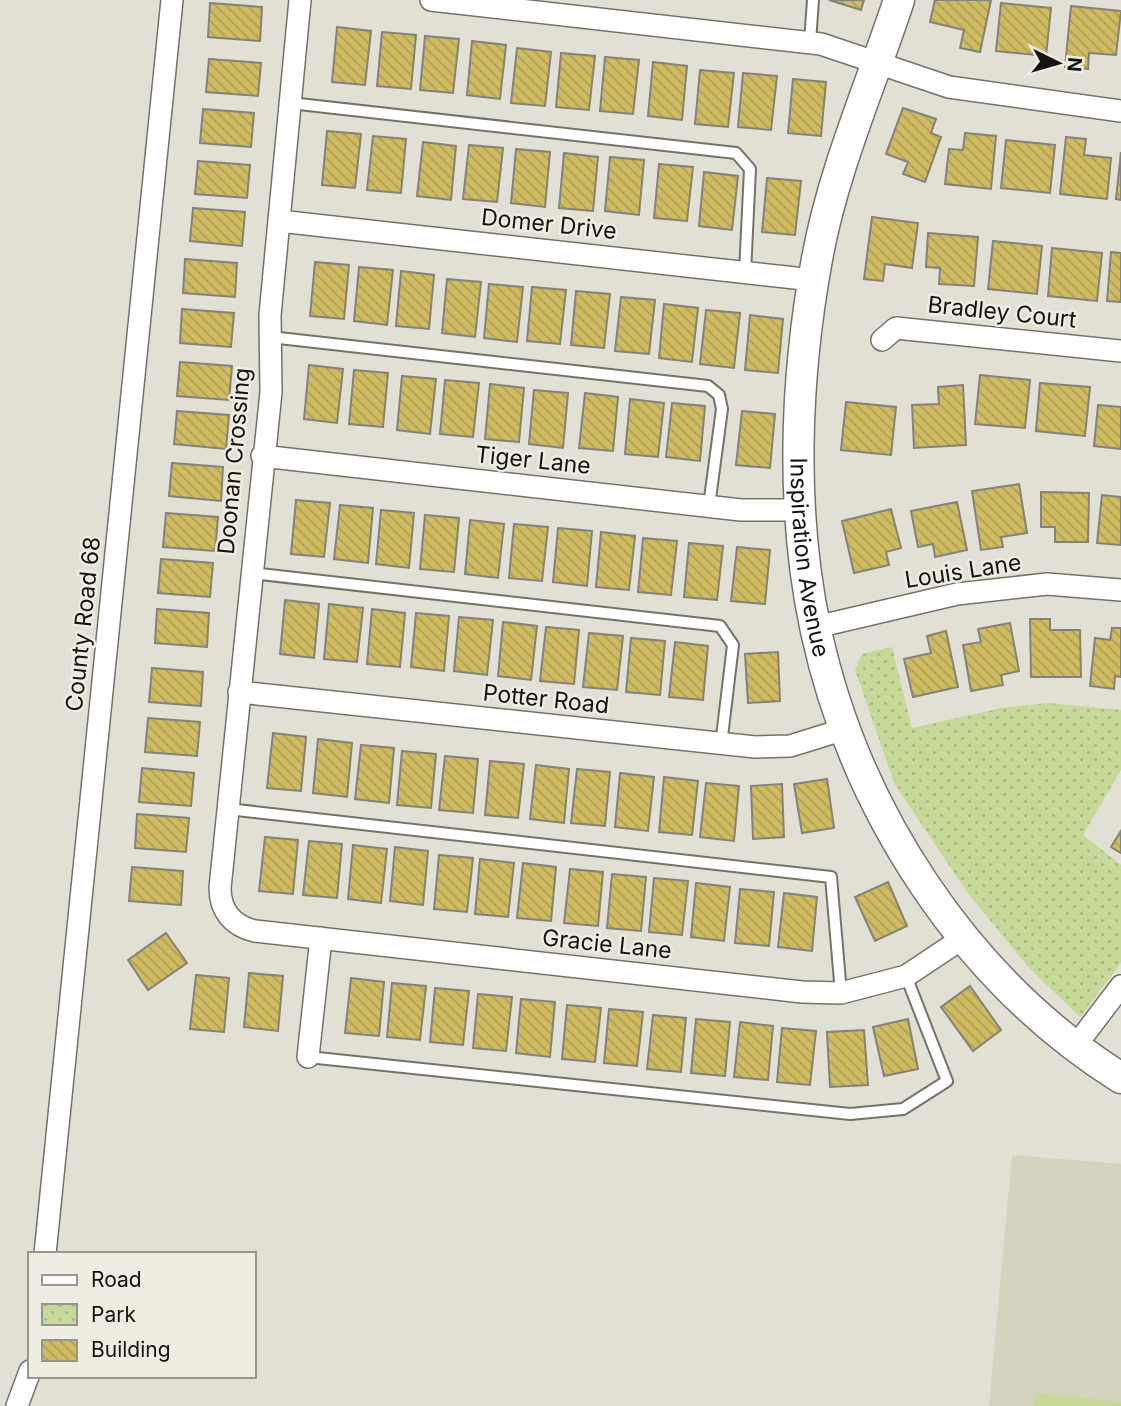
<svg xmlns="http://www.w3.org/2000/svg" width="1121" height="1406" viewBox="0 0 1121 1406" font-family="Inter,sans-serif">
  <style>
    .built { fill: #d6d2c0 }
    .grass { fill: #c7d998 }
    .park { fill: url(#park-dots) }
    .building { fill: url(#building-back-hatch); stroke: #858379; stroke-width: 2 }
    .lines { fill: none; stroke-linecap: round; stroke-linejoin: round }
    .lane-casing { stroke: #757369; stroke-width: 14 }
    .street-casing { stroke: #757369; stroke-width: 24 }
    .secondary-casing { stroke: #757369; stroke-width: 33 }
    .lane { stroke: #fff; stroke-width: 10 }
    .street { stroke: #fff; stroke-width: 21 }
    .secondary { stroke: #fff; stroke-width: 30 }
    .labels { text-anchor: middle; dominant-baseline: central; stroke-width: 5; stroke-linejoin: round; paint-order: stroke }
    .street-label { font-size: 23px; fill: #14130f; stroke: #efede1 }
  </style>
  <defs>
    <pattern id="park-dots" width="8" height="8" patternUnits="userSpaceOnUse" patternTransform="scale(1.75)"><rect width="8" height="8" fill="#c7d998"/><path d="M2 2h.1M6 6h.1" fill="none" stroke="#aab982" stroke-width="1.8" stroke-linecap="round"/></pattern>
    <pattern id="building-back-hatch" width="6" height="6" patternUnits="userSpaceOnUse" patternTransform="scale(1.75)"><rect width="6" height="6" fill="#cebb62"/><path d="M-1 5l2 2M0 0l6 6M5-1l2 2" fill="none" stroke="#b0a054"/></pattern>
  </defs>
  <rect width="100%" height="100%" fill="#e2dfd4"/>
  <!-- built -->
  <path class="built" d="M1012 1155 1121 1164V1406H989Z"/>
  <!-- grass -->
  <path class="grass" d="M1036 1393 1121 1402V1406H1034Z"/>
  <!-- park -->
  <path class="park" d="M892 647 912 728 1001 708 1048 703 1121 710V770L1083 835 1121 865V963L1080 1017 1029 968 967 892 895 785 855 670 862 654Z"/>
  <!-- building -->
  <path class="building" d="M829 0H864L861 10Z
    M935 0H991L980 52 960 48 964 30 930 22Z
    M210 3 262 7 260 41 208 37Z
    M1001 3 1051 8 1046 56 996 51Z
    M1071 6 1121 11 1116 55 1089 53 1088 69 1065 67Z
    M337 27 371 31 365 85 332 82Z
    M382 32 416 35 411 89 377 86Z
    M425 36 459 39 453 93 420 90Z
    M472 41 506 45 500 99 467 95Z
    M517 48 551 52 545 106 511 103Z
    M561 53 595 56 589 110 556 107Z
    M605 57 639 60 633 114 600 111Z
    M209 59 261 63 258 96 206 92Z
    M653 62 687 66 682 120 648 116Z
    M700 70 734 73 728 127 695 124Z
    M743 73 777 76 771 130 738 127Z
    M793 79 826 82 821 136 788 133Z
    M903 108 936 119 931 133 941 137 925 182 903 174 908 162 886 154Z
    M203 109 254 113 251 147 200 143Z
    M327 131 361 134 355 188 322 185Z
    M965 133 996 136 991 189 945 184 949 149 963 150Z
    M373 136 406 139 401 193 367 190Z
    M1066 137 1086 139 1084 155 1111 158 1107 199 1060 194Z
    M1006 140 1055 145 1050 193 1001 188Z
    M423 142 456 146 451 200 417 196Z
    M469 145 503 148 497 202 463 199Z
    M516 149 550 152 545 207 511 203Z
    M1121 152V200L1116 199Z
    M564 153 598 157 593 211 559 208Z
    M610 157 644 160 639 215 605 211Z
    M198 161 250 165 247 198 195 194Z
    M659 164 693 167 687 221 654 218Z
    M704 172 738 176 732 230 699 226Z
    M767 178 801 181 795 235 762 232Z
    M193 208 245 212 242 246 190 241Z
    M872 217 918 223 912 268 885 264 883 281 864 279Z
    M928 233 978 237 974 286 939 284 940 268 926 267Z
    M993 241 1042 246 1037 294 988 289Z
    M1052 248 1102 253 1097 301 1048 296Z
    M1111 252 1121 253V302L1107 301Z
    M185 259 237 263 235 297 183 293Z
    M315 262 349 265 344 319 310 316Z
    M359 267 393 270 387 325 354 321Z
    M401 271 434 275 429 329 396 326Z
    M447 279 481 282 475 337 442 333Z
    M489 284 523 287 517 342 484 338Z
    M532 287 566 290 560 344 527 341Z
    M576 291 610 294 604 348 571 345Z
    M621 297 655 300 649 354 615 351Z
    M664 304 698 308 692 362 659 358Z
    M182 309 234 313 231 347 180 343Z
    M706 310 740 313 734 368 700 364Z
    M750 315 783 319 778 373 745 370Z
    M180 362 232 366 229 400 177 396Z
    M309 365 343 369 337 423 304 419Z
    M354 370 388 373 383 427 349 424Z
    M980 375 1030 380 1025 428 975 424Z
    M402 376 436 379 430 434 397 430Z
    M445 380 479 383 473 437 440 434Z
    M1040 383 1090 387 1085 436 1036 431Z
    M490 384 524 388 519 442 485 439Z
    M963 385 966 445 914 448 912 405 939 404 938 387Z
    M534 390 568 393 563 448 529 444Z
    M585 393 618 397 613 451 579 448Z
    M630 399 664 403 658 457 625 454Z
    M846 402 896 407 891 455 841 450Z
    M672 403 705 406 700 461 666 457Z
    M1098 405 1121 407V449L1094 446Z
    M177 411 229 415 226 449 174 444Z
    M742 411 775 414 770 468 736 465Z
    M172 463 223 467 221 501 169 496Z
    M1019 484 1027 533 1001 537 1003 547 981 550 972 491Z
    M1041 492 1089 493 1088 542H1055V527H1041Z
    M1102 495 1121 497V545L1097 543Z
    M296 500 330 503 324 557 291 554Z
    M957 502 967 550 935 557 933 544 918 547 911 511Z
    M340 505 373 508 368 563 334 559Z
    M891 509 901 548 886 552 889 565 854 573 842 521Z
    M381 510 414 513 409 568 376 564Z
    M166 513 218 517 215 551 163 547Z
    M425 515 459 518 454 572 420 569Z
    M470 520 504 524 498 578 465 574Z
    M514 524 548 527 542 581 509 578Z
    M558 528 592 531 587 586 553 582Z
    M601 532 635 536 629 590 596 587Z
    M643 538 677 541 671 595 638 592Z
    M689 543 723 546 717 600 684 597Z
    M737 547 770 550 765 604 731 601Z
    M161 559 213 563 210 597 158 593Z
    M285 600 319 604 314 658 280 654Z
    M329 604 363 608 357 662 324 659Z
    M157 609 209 613 207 647 155 643Z
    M372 609 405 613 400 667 367 664Z
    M416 613 449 616 444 671 411 667Z
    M459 617 493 620 487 675 454 671Z
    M1030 619H1050V630H1080L1081 677H1031Z
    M503 622 537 626 531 680 498 676Z
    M1010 623 1019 671 1001 675 1003 685 971 691 963 645 981 642 978 629Z
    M546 627 579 630 574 684 540 681Z
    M1112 628H1121V677L1115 676 1114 689 1090 686 1095 638 1110 640Z
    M946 631 958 687 913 697 904 659 931 653 927 636Z
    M589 633 623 636 617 690 583 687Z
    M631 638 665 641 660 695 626 692Z
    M675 642 708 646 703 700 669 697Z
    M778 652 780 701 748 703 745 654Z
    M152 668 203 672 201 706 149 702Z
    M148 718 200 722 197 756 145 752Z
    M273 733 306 737 301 791 267 788Z
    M318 739 352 743 347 797 313 793Z
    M361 745 394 748 389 803 355 799Z
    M402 751 436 754 431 808 397 805Z
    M445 756 478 759 473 813 439 810Z
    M490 761 524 764 518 818 485 815Z
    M536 765 569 769 564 823 530 819Z
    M142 768 194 773 191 806 139 802Z
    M577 769 610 772 605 826 571 823Z
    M620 773 654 777 648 831 615 827Z
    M664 777 698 781 692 835 659 832Z
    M827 779 834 828 802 833 794 784Z
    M706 783 739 786 734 841 700 837Z
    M782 784 784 837 753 839 751 786Z
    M137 814 189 818 186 852 135 848Z
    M1121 831V853L1111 847Z
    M265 837 298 840 293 894 259 891Z
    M309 841 342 844 337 898 303 895Z
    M353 845 387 849 381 903 348 899Z
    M395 847 428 851 423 905 390 901Z
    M439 855 473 858 467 912 434 909Z
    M480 859 514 863 508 917 475 914Z
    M523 863 556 867 551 921 517 918Z
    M132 867 183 871 181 905 129 901Z
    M570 869 603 872 598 926 564 923Z
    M612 874 646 877 641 931 607 928Z
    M654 878 688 881 682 935 649 932Z
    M888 882 907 926 875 941 855 897Z
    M696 883 730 887 724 941 691 937Z
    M740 889 774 892 769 946 735 943Z
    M784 893 817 897 812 951 778 947Z
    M166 933 187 963 148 990 128 960Z
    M249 973 283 976 278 1031 244 1027Z
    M196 975 229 978 224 1032 190 1029Z
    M351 978 384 982 379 1036 345 1033Z
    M392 983 426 986 420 1040 387 1037Z
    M970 986 1001 1030 973 1051 941 1007Z
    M435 988 469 991 463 1045 430 1042Z
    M478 994 512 997 506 1051 473 1048Z
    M521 999 555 1002 550 1057 516 1053Z
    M567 1005 601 1008 595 1062 562 1059Z
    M609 1009 643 1012 637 1066 604 1063Z
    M653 1015 686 1018 681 1072 647 1069Z
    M696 1019 730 1022 725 1076 691 1073Z
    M908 1019 918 1069 884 1076 873 1027Z
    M740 1022 773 1026 768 1080 734 1077Z
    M782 1028 816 1031 810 1085 777 1082Z
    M864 1030 868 1085 830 1087 827 1032Z"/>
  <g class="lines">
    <!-- lane casing -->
    <g class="lane-casing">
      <path id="lane" d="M810 42 813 0
        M290 103 736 153 750 169 745 273
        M270 337 708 386 719 395 722 409 709 506
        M251 573 720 626 733 645 721 745
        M228 809 831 877 841 993
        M308 1057 850 1114 903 1109 947 1081 906 976"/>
    </g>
    <!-- street casing -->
    <g class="street-casing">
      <path id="street" d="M300 0 270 315 271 392 220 888C220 911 233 926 255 931L802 992 841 993 906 976 963 938
        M431 0 821 44 949 87 1121 111
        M279 221 813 280
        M882 340 896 328 1121 351
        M262 456 741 510H800
        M816 627 957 594 1047 584 1121 590
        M239 692 755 747 790 746 845 729
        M1074 1048 1121 986
        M308 1057 321 938
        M45 1254 172 0
        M17 1406 30 1371"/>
    </g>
    <!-- secondary casing -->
    <g class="secondary-casing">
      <g id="secondary">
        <path id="s1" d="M899 0C871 85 833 170 817 259 795 379 790 511 816 631 855 810 965 980 1121 1078"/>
      </g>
    </g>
    <!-- lane -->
    <use href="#lane" class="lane"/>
    <!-- street -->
    <use href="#street" class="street"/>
    <!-- secondary -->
    <use href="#secondary" class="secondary"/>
  </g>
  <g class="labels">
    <!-- street labels -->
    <g class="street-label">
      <text transform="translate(549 224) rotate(6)">Domer Drive</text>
      <text transform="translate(1002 312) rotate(6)">Bradley Court</text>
      <text transform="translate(533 460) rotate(6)">Tiger Lane</text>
      <text transform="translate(234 461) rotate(-85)">Doonan Crossing</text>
      <text stroke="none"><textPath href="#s1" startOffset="572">Inspiration Avenue</textPath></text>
      <text transform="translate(963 571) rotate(-9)">Louis Lane</text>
      <text transform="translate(83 624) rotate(-84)">County Road 68</text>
      <text transform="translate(546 699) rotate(6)">Potter Road</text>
      <text transform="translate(607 944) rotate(6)">Gracie Lane</text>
    </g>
  </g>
  <!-- legend -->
  <rect x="28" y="1252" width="228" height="126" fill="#efede1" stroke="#97968d" stroke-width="2"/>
  <rect x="42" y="1275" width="35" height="10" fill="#ffffff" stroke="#97968d" stroke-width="2"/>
  <text x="91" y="1287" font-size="21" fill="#14130f">Road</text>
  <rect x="42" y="1304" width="35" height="21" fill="url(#park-dots)" stroke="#97968d" stroke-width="2"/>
  <text x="91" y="1322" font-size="21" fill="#14130f">Park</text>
  <rect x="42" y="1340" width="35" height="21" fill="url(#building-back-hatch)" stroke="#97968d" stroke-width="2"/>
  <text x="91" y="1357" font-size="21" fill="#14130f">Building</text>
  <!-- north arrow -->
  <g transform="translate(1058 63) rotate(95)" stroke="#efede1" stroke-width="5" paint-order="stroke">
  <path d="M0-5L12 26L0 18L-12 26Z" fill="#14130f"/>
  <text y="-10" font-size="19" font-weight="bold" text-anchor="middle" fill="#14130f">N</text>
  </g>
</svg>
